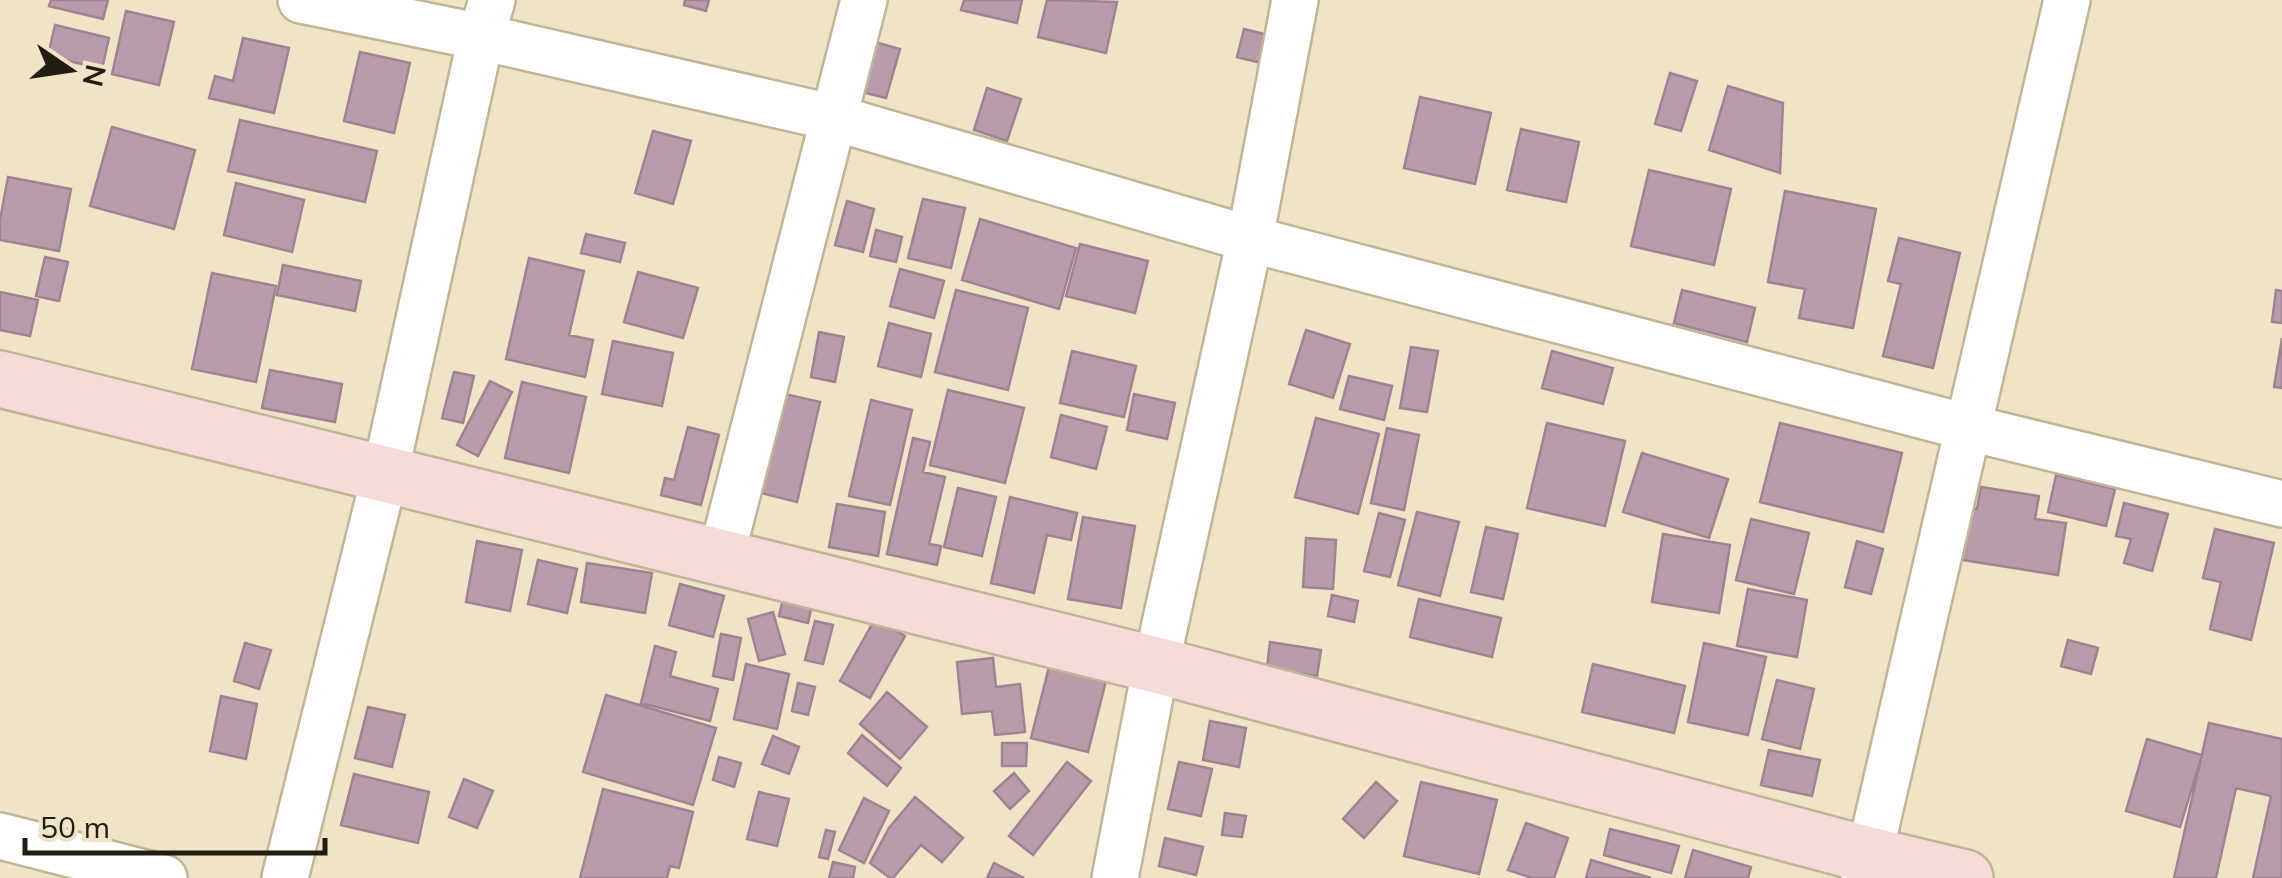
<svg xmlns="http://www.w3.org/2000/svg" width="2282" height="878" viewBox="0 0 2282 878" font-family="Mulish,sans-serif">
  <style>
    .building { fill: #b99cac; stroke: #a08393; stroke-width: 2.5 }
    .lines { fill: none; stroke-linecap: round; stroke-linejoin: round }
    .street-casing { stroke: #c1b598; stroke-width: 50 }
    .secondary-casing { stroke: #c1b598; stroke-width: 60 }
    .street { stroke: #fff; stroke-width: 45 }
    .secondary { stroke: #f6dcd8; stroke-width: 55 }
  </style>
  <rect width="100%" height="100%" fill="#f0e4c6"/>
  <!-- building -->
  <path class="building" d="M51 0H108L103 19 49 6Z
    M685 0H709L706 11 684 5Z
    M964 0H1022L1017 23 961 10Z
    M1047 0 1117 2 1106 53 1038 37Z
    M126 11 174 22 159 85 112 74Z
    M55 25 109 38 102 69 48 56Z
    M1244 29 1268 35 1261 63 1237 57Z
    M243 38 289 48 274 113 209 98 215 76 233 81Z
    M875 42 900 49 886 98 862 92Z
    M360 52 410 63 394 133 344 121Z
    M1670 73 1697 81 1681 131 1655 124Z
    M1728 86 1783 103 1780 173 1709 150Z
    M987 88 1021 99 1007 141 974 130Z
    M1420 97 1491 113 1475 184 1404 168Z
    M240 120 377 151 365 202 228 171Z
    M112 127 195 150 174 229 90 206Z
    M1521 129 1579 142 1566 202 1507 190Z
    M653 131 691 141 673 204 635 193Z
    M1649 170 1731 189 1714 265 1631 246Z
    M8 177 71 189 59 251 0 240V220Z
    M236 183 304 200 292 252 224 235Z
    M1785 191 1876 209 1853 328 1799 318 1805 289 1768 282Z
    M923 199 965 208 951 268 908 258Z
    M847 201 874 209 863 252 835 245Z
    M980 219 1076 248 1059 309 962 280Z
    M876 230 902 237 896 262 870 256Z
    M586 234 625 243 620 262 581 253Z
    M1899 238 1960 253 1933 368 1883 356 1901 284 1888 281Z
    M1080 244 1148 261 1135 313 1066 296Z
    M45 257 68 262 59 301 36 296Z
    M529 258 584 271 569 335 593 340 585 377 506 359Z
    M283 265 361 281 355 311 277 295Z
    M900 269 944 281 934 318 890 306Z
    M638 272 698 288 683 338 624 322Z
    M212 273 276 286 256 382 192 369Z
    M956 290 1028 308 1008 390 935 372Z
    M1682 290 1755 308 1747 342 1674 323Z
    M2276 290 2282 291V323L2272 322Z
    M0 292 38 300 30 336 0 330Z
    M889 323 931 334 921 377 878 366Z
    M1306 330 1350 344 1333 398 1289 384Z
    M819 332 844 337 835 382 811 377Z
    M2282 338V388L2274 387Z
    M613 341 673 353 662 406 602 394Z
    M1411 347 1438 351 1427 412 1400 408Z
    M1072 351 1136 366 1124 417 1060 403Z
    M1552 351 1613 368 1603 404 1542 388Z
    M270 370 342 384 335 422 262 408Z
    M454 372 474 376 463 423 442 418Z
    M1349 376 1392 386 1384 420 1340 409Z
    M490 381 512 392 478 456 457 445Z
    M522 382 586 397 569 473 505 458Z
    M948 390 1024 408 1005 483 930 465Z
    M780 393 820 402 797 502 757 492Z
    M1134 394 1175 403 1167 439 1127 430Z
    M871 400 912 410 890 505 849 496Z
    M1061 415 1107 427 1096 469 1051 457Z
    M1316 418 1379 434 1358 514 1295 497Z
    M1547 423 1625 441 1605 526 1527 508Z
    M1780 423 1902 453 1883 532 1760 502Z
    M688 427 719 435 701 505 661 495 665 478 674 480Z
    M1387 428 1419 435 1404 510 1371 503Z
    M913 438 930 442 923 472 945 477 929 544 941 546 937 565 887 554Z
    M1642 453 1728 479 1709 538 1623 512Z
    M2056 475 2115 489 2106 526 2048 512Z
    M1981 487 2039 496 2035 519 2066 523 2058 575 1956 559 1964 507 1977 509Z
    M958 488 996 497 982 556 944 547Z
    M1010 497 1077 513 1071 540 1047 535 1034 593 991 583Z
    M2124 503 2168 514 2152 571 2124 563 2131 539 2116 536Z
    M837 504 885 512 878 556 829 547Z
    M1417 512 1459 522 1440 596 1398 585Z
    M1379 513 1405 520 1390 577 1364 571Z
    M1083 517 1135 526 1121 608 1068 599Z
    M1751 519 1809 533 1794 594 1736 580Z
    M1486 527 1518 534 1503 599 1471 592Z
    M2215 529 2274 543 2251 640 2210 629 2221 582 2203 578Z
    M1663 534 1730 545 1719 613 1652 602Z
    M1306 538 1336 540 1333 589 1303 587Z
    M477 541 522 550 510 611 466 602Z
    M1857 541 1883 549 1871 594 1845 587Z
    M538 560 577 569 567 613 528 604Z
    M587 563 652 573 645 613 581 602Z
    M680 584 724 596 713 637 669 625Z
    M1748 589 1807 600 1797 657 1737 646Z
    M784 594 813 601 808 623 779 616Z
    M1332 595 1358 601 1354 622 1328 616Z
    M1419 599 1501 618 1492 657 1410 637Z
    M773 612 785 654 759 661 748 619Z
    M875 619 905 636 870 698 840 681Z
    M815 621 833 625 823 664 805 660Z
    M721 634 741 638 733 680 713 676Z
    M2068 640 2098 648 2091 674 2061 666Z
    M1270 642 1321 650 1317 676 1267 668Z
    M245 643 271 650 259 689 234 681Z
    M1704 643 1766 657 1748 735 1688 722Z
    M655 646 676 652 670 676 718 689 710 721 641 703Z
    M993 658 996 687 1020 684 1025 732 995 735 992 711 962 714 957 662Z
    M1051 659 1108 673 1088 752 1031 738Z
    M746 664 789 674 777 729 734 719Z
    M1593 664 1685 686 1674 733 1582 712Z
    M1777 680 1814 689 1800 749 1762 739Z
    M798 683 815 687 808 715 792 711Z
    M887 692 927 727 900 759 860 724Z
    M606 695 716 728 693 805 583 772Z
    M221 696 257 704 246 759 210 751Z
    M368 707 405 715 392 767 355 758Z
    M1210 721 1246 728 1239 767 1203 760Z
    M2209 723 2282 739V878H2253L2271 796 2236 788 2216 878H2174Z
    M862 735 901 768 887 786 848 753Z
    M773 736 799 747 789 774 762 764Z
    M2147 739 2202 755 2180 827 2126 811Z
    M1002 743H1027L1026 766H1002Z
    M1769 750 1820 760 1812 796 1761 785Z
    M719 757 741 763 734 787 713 780Z
    M1067 762 1091 781 1033 855 1009 836Z
    M1179 762 1212 769 1201 816 1168 809Z
    M1014 773 1029 791 1010 809 994 791Z
    M354 774 429 792 418 843 341 825Z
    M464 779 493 791 477 828 449 817Z
    M1376 782 1397 801 1364 838 1343 819Z
    M1421 782 1497 800 1479 874 1404 856Z
    M603 789 693 812 679 868 670 866 667 878H580Z
    M759 792 789 799 777 846 747 839Z
    M915 797 963 838 942 862 921 845 893 878H890L870 863 889 828Z
    M864 798 889 811 864 863 839 850Z
    M1225 813 1246 816 1242 837 1222 835Z
    M1526 823 1568 838 1554 878H1532L1508 870Z
    M1610 829 1679 846 1671 873 1604 855Z
    M826 830 835 832 828 859 819 857Z
    M1165 838 1203 847 1196 875 1159 866Z
    M1693 850 1751 867 1748 878H1685Z
    M1591 860 1651 878H1586Z
    M833 862 855 867 853 878H829Z
    M994 863 1024 878H987Z"/>
  <g class="lines">
    <!-- street casing -->
    <g class="street-casing">
      <path id="street" d="M301 0 481 37 835 118 1250 239 1966 427 2282 504
        M721 557 864 0
        M0 836 164 878
        M285 878 385 474 481 37 492 0
        M1115 878 1156 665 1250 239 1295 0
        M1864 878 2067 0"/>
    </g>
    <!-- secondary casing -->
    <g class="secondary-casing">
      <path id="secondary" d="M0 379 1156 665 1869 855 1965 878"/>
    </g>
    <!-- street -->
    <use href="#street" class="street"/>
    <!-- secondary -->
    <use href="#secondary" class="secondary"/>
  </g>
  <!-- north arrow -->
  <g transform="translate(70 70) rotate(103)" stroke="#f0e4c6" stroke-width="8" paint-order="stroke">
  <path d="M0-8L18 38L0 25L-18 38Z" fill="#221d12"/>
  <text y="-15" font-size="28" font-weight="bold" text-anchor="middle" fill="#221d12">N</text>
  </g>
  <!-- scale -->
  <path d="M25 838v15h300v-15" fill="none" stroke="#221d12" stroke-width="5"/>
  <text x="40" y="838" font-size="30" fill="#221d12" stroke="#f0e4c6" stroke-width="8" paint-order="stroke">50 m</text>
</svg>
